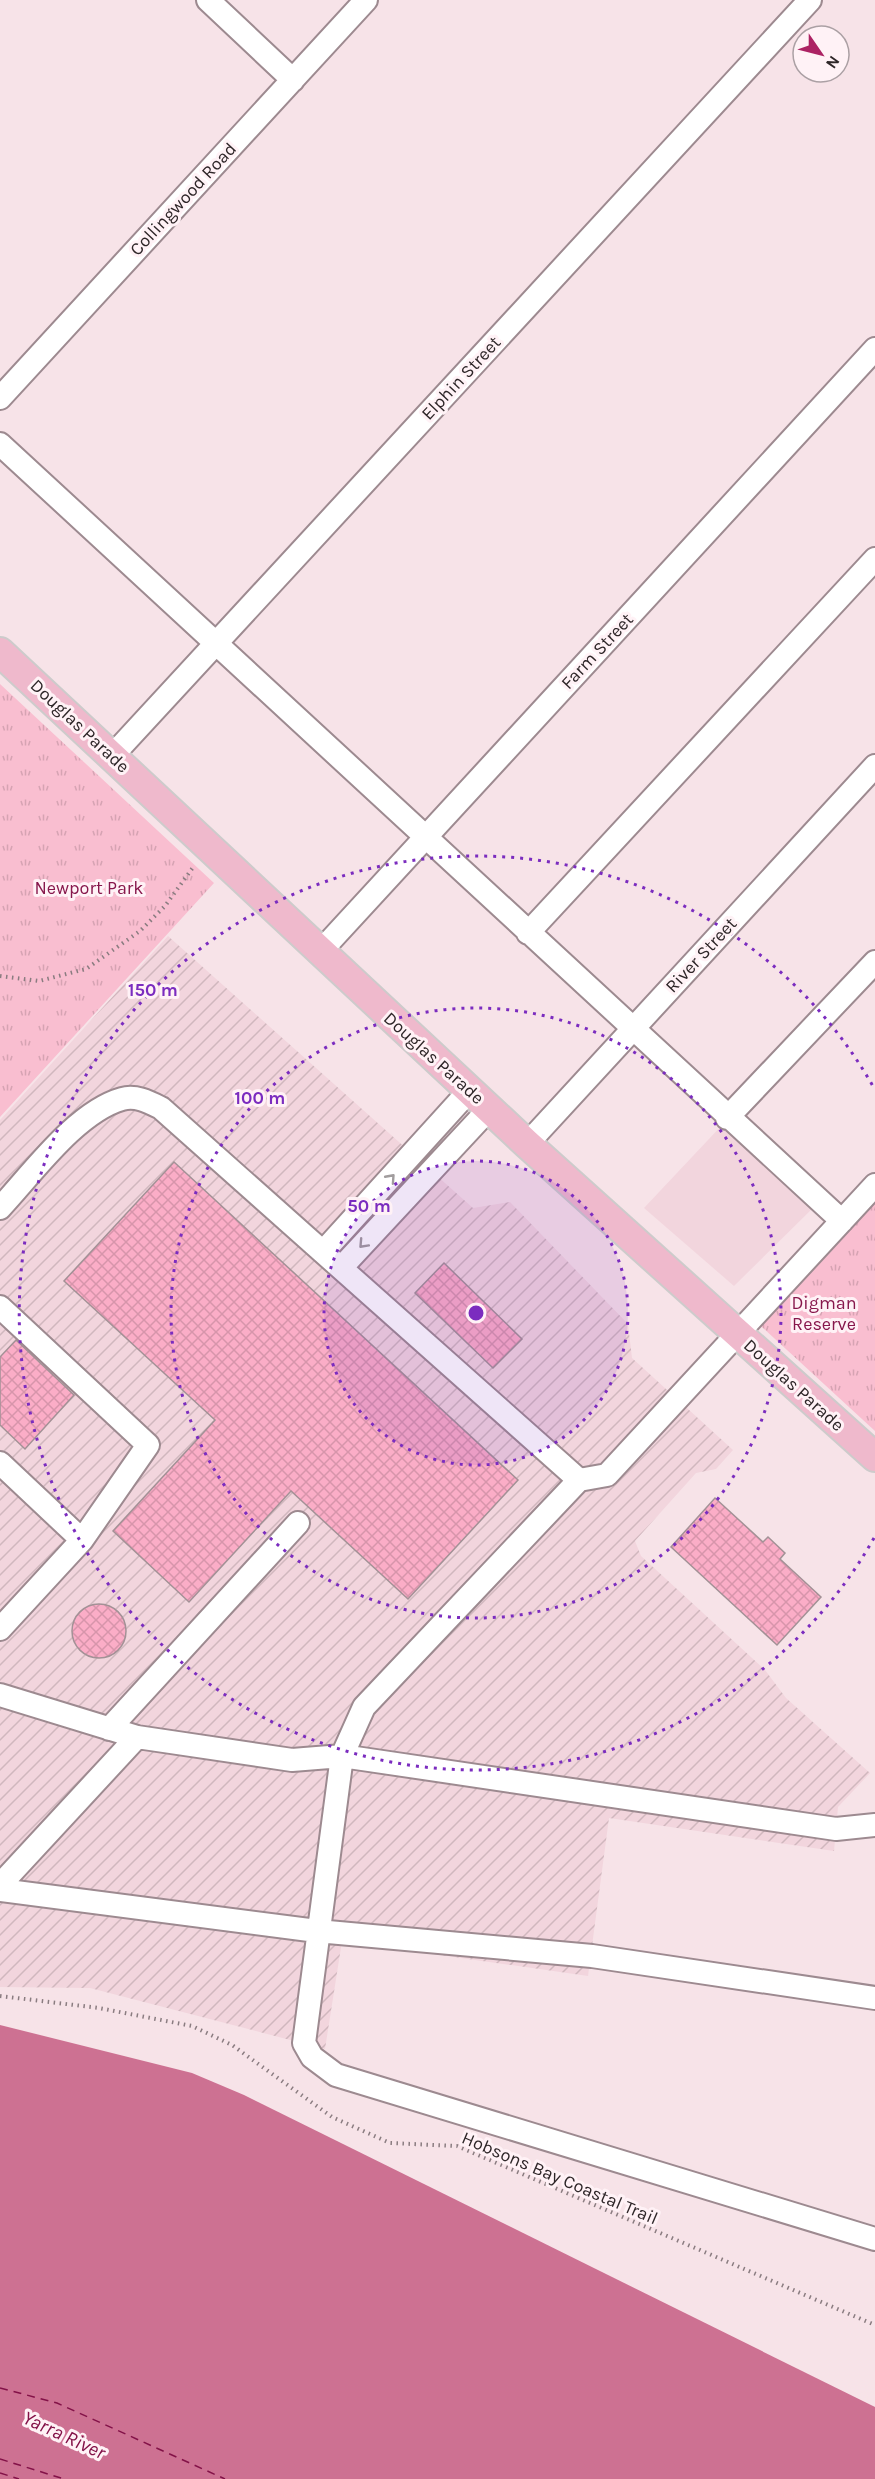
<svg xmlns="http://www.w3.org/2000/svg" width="875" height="2479" viewBox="0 0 875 2479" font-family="Karla,sans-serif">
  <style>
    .built { fill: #f2d5dd }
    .industrial { fill: url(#industrial-furrows) }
    .park { fill: url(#park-tufts) }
    .water { fill: #cd7192 }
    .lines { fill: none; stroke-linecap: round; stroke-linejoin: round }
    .ferry { stroke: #831248; stroke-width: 1.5; stroke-dasharray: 8 6; stroke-linecap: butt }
    .building { fill: url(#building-cross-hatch); stroke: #a39196; stroke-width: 1.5 }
    .minor-casing { stroke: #9d8a90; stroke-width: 26 }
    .major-casing { stroke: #cdcbcb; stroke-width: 32 }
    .path { stroke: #8a7c80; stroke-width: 4; stroke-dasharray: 1.5 4.5; stroke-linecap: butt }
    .minor { stroke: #fff; stroke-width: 22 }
    .major { stroke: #efb9cc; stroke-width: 28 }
    .oneway { stroke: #a19d9e }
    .ring { fill: none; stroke: #7b2cbf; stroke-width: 3; stroke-dasharray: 3 6 }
    .labels { text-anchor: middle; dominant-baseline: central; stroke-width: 6; stroke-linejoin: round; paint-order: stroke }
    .street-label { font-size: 18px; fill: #2e2628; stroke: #fff2f6 }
    .park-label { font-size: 18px; fill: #87174c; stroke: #fff2f6 }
    .water-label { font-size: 20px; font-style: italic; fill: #831248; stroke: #fff2f6 }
    .centre { fill: #7b2cbf; stroke: #fff2f6; stroke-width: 3 }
    .ring-label { font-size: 18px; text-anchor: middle; font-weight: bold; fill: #7b2cbf; stroke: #fff2f6; stroke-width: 6; stroke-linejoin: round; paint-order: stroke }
  </style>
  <defs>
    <pattern id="industrial-furrows" width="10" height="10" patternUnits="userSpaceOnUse" patternTransform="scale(1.5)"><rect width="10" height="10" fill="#f2d5dd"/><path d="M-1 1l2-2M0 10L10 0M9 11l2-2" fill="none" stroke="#d0b7be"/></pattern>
    <pattern id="park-tufts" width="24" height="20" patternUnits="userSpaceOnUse" patternTransform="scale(1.5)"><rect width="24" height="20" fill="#f9bed0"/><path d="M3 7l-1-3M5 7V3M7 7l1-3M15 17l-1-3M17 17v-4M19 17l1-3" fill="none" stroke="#d6a3b3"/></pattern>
    <pattern id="building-cross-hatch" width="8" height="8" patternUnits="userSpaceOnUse" patternTransform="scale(1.5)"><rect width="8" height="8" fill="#fbadc7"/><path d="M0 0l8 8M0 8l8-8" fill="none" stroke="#d795ab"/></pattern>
  </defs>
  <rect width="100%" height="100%" fill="#f7e3e8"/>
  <!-- built -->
  <path class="built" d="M724 1123 814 1207 734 1286 644 1208Z"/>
  <!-- industrial -->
  <path class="industrial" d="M168 936 473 1208 510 1202 628 1324 632 1358 733 1450 716 1469 696 1473 635 1541 641 1556 765 1670 786 1698 870 1773 838 1807 834 1851 609 1818 588 1976 342 1941 325 2049 90 1988 0 1987V1120Z"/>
  <!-- park -->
  <path class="park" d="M0 684 214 883 0 1117Z
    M875 1183V1431L751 1317Z"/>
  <!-- water -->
  <path class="water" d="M0 2025 192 2073 244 2095 875 2407V2479H0Z"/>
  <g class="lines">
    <!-- ferry -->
    <path class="ferry" d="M0 2388 57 2403 225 2479
      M0 2459 64 2479
      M0 2473 19 2479"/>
  </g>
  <!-- building -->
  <path class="building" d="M174 1162 518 1480 408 1599 291 1491 189 1602 113 1531 215 1420 64 1281Z
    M444 1263 522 1339 493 1368 415 1293Z
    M16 1340 74 1395 25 1449 0 1425V1357Z
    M715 1498 763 1542 768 1537 785 1553 780 1559 821 1597 777 1645 671 1547Z
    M72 1631a27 27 0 1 1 54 0a27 27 0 1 1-54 0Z"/>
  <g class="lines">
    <!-- minor casing -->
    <g class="minor-casing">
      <path id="minor" d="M208 0 293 80
        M0 398 366 0
        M0 444 842 1221
        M112 756 810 0
        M528 933 875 559
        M319 953 875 349
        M727 1118 875 962
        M527 1144 875 766
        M875 1185 607 1475 579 1480 364 1707 342 1756 304 2043 312 2057 336 2075 875 2239
        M0 1208C32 1174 76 1112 122 1099 136 1095 149 1102 161 1108L579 1480
        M323 1252 469 1091
        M341 1268 489 1109
        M0 1307 148 1445 82 1540
        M0 1463 82 1540 0 1629
        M0 1695 137 1737 292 1760 342 1756 836 1829 875 1825
        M109 1729 298 1523
        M0 1885 137 1737
        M0 1890 317 1931 592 1956 875 1998"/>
    </g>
    <!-- major casing -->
    <g class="major-casing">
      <path id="major" d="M0 652 527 1144 875 1457"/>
    </g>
    <!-- path -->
    <path class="path" d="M0 976 39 981 86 969 140 931 165 906 194 866
      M0 1996 99 2008 192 2026 232 2045 332 2117 390 2143 457 2146 875 2325"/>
    <!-- minor -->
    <use href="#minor" class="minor"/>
    <!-- major -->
    <use href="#major" class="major"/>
  </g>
  <!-- one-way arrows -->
  <defs><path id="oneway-chevron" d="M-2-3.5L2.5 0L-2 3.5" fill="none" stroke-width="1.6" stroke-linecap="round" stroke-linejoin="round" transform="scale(1.5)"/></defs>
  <g class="oneway">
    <use href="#oneway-chevron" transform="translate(391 1178) rotate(-48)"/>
    <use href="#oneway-chevron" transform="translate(363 1244) rotate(133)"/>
  </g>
  <!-- distance rings -->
  <circle cx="476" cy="1313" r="152" fill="#7b2cbf" fill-opacity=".12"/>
  <g class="ring">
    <circle cx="476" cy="1313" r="152"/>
    <circle cx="476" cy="1313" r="305"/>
    <path d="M874 1538A457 457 0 1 1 874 1088"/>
  </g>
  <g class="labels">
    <!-- street labels -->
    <g class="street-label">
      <text transform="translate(183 199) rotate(-47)">Collingwood Road</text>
      <text transform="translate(461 378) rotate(-47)">Elphin Street</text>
      <text transform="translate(597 651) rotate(-47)">Farm Street</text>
      <text transform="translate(80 726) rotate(43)">Douglas Parade</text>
      <text transform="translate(701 955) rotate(-47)">River Street</text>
      <text transform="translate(434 1058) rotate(42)">Douglas Parade</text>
      <text transform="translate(794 1385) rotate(42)">Douglas Parade</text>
      <text transform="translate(560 2178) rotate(23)">Hobsons Bay Coastal Trail</text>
    </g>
    <!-- park labels -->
    <g class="park-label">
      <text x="89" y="888">Newport Park</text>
      <text x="824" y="1303">Digman<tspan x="824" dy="21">Reserve</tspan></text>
    </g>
    <!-- water labels -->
    <g class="water-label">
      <text transform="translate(64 2435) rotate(25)">Yarra River</text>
    </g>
  </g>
  <circle cx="476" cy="1313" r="9" class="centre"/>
  <g class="ring-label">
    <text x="153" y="996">150 m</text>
    <text x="260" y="1104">100 m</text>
    <text x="369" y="1212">50 m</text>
  </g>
  <!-- north arrow -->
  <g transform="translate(821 54) rotate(125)"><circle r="28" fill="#fff2f6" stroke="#aba0a4" stroke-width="1.5"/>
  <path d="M0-4.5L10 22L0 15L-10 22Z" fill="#ac2263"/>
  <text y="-9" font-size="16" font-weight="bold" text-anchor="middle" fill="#2e2628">N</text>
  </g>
</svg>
